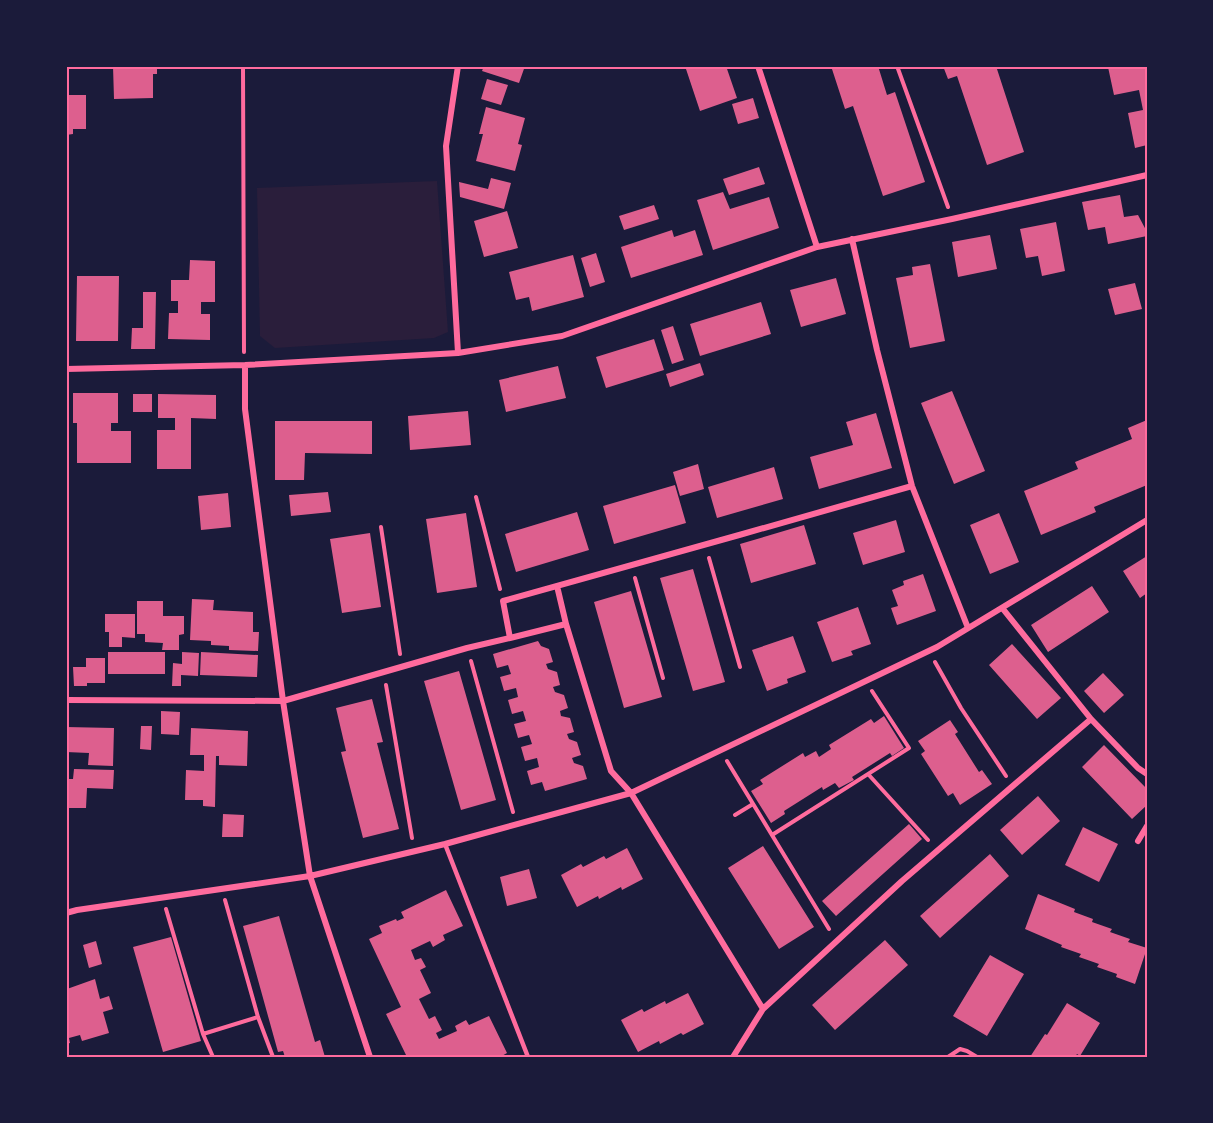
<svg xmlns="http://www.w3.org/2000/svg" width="1213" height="1123" viewBox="0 0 1213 1123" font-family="Roboto,sans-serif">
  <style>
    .green { fill: #2a1e3b }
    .building { fill: #dd5f8e }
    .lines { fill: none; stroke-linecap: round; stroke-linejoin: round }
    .path { stroke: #ff6b9d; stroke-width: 4 }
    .service { stroke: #ff6b9d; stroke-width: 4.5 }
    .minor { stroke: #ff6b9d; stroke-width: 6 }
    .neatline { fill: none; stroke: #ff6b9d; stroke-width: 2 }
  </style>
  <rect width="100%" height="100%" fill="#1b1b3a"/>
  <!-- green -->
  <path class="green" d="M437 181 448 332 434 338 275 348 260 336 257 188Z"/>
  <!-- building -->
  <path class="building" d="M113 66H157V74H153V98L114 99Z
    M484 66H525L519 83 482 71Z
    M685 66H726L737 98 700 111Z
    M831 66H878L887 95 895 92 925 182 883 196 853 106 845 109Z
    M943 66H996L1024 152 987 165 957 76 948 79Z
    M1115 66H1147V145L1135 148 1128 113 1143 110 1139 90 1114 95 1108 67Z
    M487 79 508 85 501 105 481 99Z
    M66 95H86V129H73V134L66 135Z
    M753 98 759 118 738 124 732 104Z
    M486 107 525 118 518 144 522 145 515 171 476 161 483 134H479Z
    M759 167 765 184 729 195 723 179Z
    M491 178 511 183 504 209 460 197 459 182 488 189Z
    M723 192 730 209 769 197 779 228 713 250 697 200Z
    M1120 195 1124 217 1138 215 1147 232V236L1108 244 1105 227 1088 230 1082 202Z
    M654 205 659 219 624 230 619 216Z
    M507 211 518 248 484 257 474 221Z
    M1056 222 1065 271 1042 276 1038 256 1026 258 1020 229Z
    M672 230 674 237 695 230 703 255 631 278 621 247Z
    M990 235 997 269 958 277 952 242Z
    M596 253 605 282 590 287 581 258Z
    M573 255 584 297 532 311 529 297 516 300 509 272Z
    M190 260 215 261V302H201V314H210V340L168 339 169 313H178V301H171V280H189Z
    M930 264 945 341 910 348 896 278 913 275 912 267Z
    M77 276H119L118 341H76Z
    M836 278 846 314 801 327 790 290Z
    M1135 283 1142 309 1115 315 1108 289Z
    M143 292H156L155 349H131L132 328H143Z
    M761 302 771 334 700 356 690 324Z
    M673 326 684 360 672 364 661 330Z
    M654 339 664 370 606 388 596 357Z
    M700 363 704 375 670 387 666 374Z
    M558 366 566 398 506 412 499 380Z
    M952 391 985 471 954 484 921 403Z
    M73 393H118V423H111V431H131V463H77V423H73Z
    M133 394H152V412H133Z
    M158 394 216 395V419L191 418V469H157V430H175V418H158Z
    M468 411 471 445 410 450 408 416Z
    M876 413 892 468 819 489 810 457 853 445 846 422Z
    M1147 420V485L1094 507 1096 512 1041 535 1024 491 1078 469 1075 462 1132 439 1128 428Z
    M275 421H372V454L305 453 304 480H275Z
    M698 464 704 489 680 496 673 472Z
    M774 467 783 499 717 518 708 487Z
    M675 485 686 523 614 544 603 506Z
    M328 492 331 512 291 516 289 495Z
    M228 493 231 527 201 530 198 496Z
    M577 512 589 550 516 572 505 534Z
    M466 513 477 587 437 593 426 519Z
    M999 513 1019 562 990 574 970 525Z
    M896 520 905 552 863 565 853 533Z
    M804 525 816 564 751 583 740 544Z
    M370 533 381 607 342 613 330 539Z
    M1147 556V593L1140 598 1123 571Z
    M693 569 725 682 693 691 660 578Z
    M923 574 936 611 897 625 891 608 898 606 892 590 904 585 903 581Z
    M1092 586 1109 612 1048 652 1031 625Z
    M631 591 662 697 624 708 594 602Z
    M192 599 214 600 213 610 253 612V632H259L258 651 229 650V646L211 645V641L190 640Z
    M137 601H163V616H184V634L179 635V650H162L163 643 145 642V634H137Z
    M858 607 871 644 851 651 853 655 832 662 817 622Z
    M105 614H135V638L122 637V647H109V632H105Z
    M793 636 806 672 787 679 788 683 767 691 752 650Z
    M538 641 541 646 549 649 553 662 546 664 548 669 557 672 560 685 553 687 555 692 564 695 568 708 560 711 561 716 570 718 574 732 567 734 569 739 577 742 581 755 572 758 574 763 583 766 587 779 545 791 542 782 531 785 527 771 539 767 537 758 525 761 521 747 532 744 529 735 518 738 514 724 526 721 523 711 512 714 508 700 518 697 516 688 504 691 500 677 511 674 508 665 497 668 493 654Z
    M1012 644 1061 698 1037 719 989 665Z
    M108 652H165V674H108Z
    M182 652 199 653 198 676 181 675V686H172L173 663 182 664Z
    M201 652 258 655 257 677 200 675Z
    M86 658H105V683H87V686H74L73 667H86Z
    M459 671 496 800 461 810 424 681Z
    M1103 673 1124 695 1104 713 1084 691Z
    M372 699 383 742 377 743 399 829 363 838 341 752 346 751 336 708Z
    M161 711 180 712 179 735 161 734Z
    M884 716 904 748 892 756 890 753 852 777 854 780 839 788 835 783 823 790 822 787 784 811 785 814 771 823 751 791 763 784 760 780 803 753 805 757 816 751 819 757 831 749 829 745 871 719 874 723Z
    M950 720 958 732 955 734 979 772 982 770 992 784 960 805 953 793 948 796 921 754 925 751 918 741Z
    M141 726H152L151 750 140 749Z
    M66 727 114 728 113 766 88 765 89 753 66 752Z
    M191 728 248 731 247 766 219 765V756H216L215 807 203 806V800H185L186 770 204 771V755H190Z
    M1104 745 1147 789V805L1132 819 1082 767Z
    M74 769 114 770 113 789 87 788 86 808H66V779H73Z
    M1038 796 1060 821 1022 855 1000 830Z
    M223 814 244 815 243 837H222Z
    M909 824 922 839 836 916 822 901Z
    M1083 827 1118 844 1099 882 1065 865Z
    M763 846 814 927 779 949 728 868Z
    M627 848 643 879 622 890 621 887 599 899 598 896 577 907 561 875 581 864 583 867 604 856 606 859Z
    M990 854 1009 876 940 938 920 916Z
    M529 869 537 898 507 906 500 877Z
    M446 890 463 926 443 935 445 940 433 947 430 941 411 950 415 960 421 958 426 967 420 970 431 993 419 999 429 1019 435 1016 442 1030 436 1033 439 1039 457 1031 455 1026 466 1020 469 1025 489 1016 507 1053 500 1057H407L386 1014 401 1007 369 939 382 933 379 926 396 919 397 921 404 918 401 912Z
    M1038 894 1075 909 1074 912 1093 919 1092 922 1112 929 1110 932 1130 939 1128 942 1147 948 1135 984 1116 977 1117 974 1097 967 1099 964 1079 957 1081 954 1061 947 1062 945 1025 929Z
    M279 916 315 1042 320 1040 325 1057H285L283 1051 278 1052 243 926Z
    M171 937 201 1041 163 1052 133 947Z
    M885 940 908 965 835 1030 812 1005Z
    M96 941 102 964 89 968 83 945Z
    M990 955 1024 974 987 1036 953 1016Z
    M95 979 100 999 109 996 113 1009 103 1012 109 1033 82 1041 80 1035 69 1038 70 1043 66 1044 67 989Z
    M688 993 704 1024 683 1035 681 1033 660 1044 659 1041 638 1052 621 1020 642 1009 644 1012 665 1001 666 1004Z
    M1067 1003 1100 1023 1080 1056 1077 1054 1075 1057H1030L1045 1034 1047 1035Z"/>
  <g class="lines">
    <!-- path -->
    <path class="path" d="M243 66 244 352
      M897 66 948 207
      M476 497 500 589
      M381 527 400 654
      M709 558 740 667
      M635 578 663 678
      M471 661 513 812
      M935 662 961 708 1006 776
      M386 685 412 838
      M727 761 829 929
      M868 774 928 840
      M735 815 753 804
      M772 835 909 748 872 691
      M225 900 258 1017 273 1057
      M166 909 203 1034 213 1057
      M203 1034 258 1017
      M948 1057 960 1049 967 1051 977 1057"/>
    <!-- service -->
    <path class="service" d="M445 844 528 1057"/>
    <!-- minor -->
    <path class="minor" d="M758 66 817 247
      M852 239 877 350 912 486 968 628
      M458 353 446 146 458 66
      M245 365V409L283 701 310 876 370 1057
      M66 369 245 365 458 353 562 336 817 247 952 219 1147 175
      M557 586 566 624 510 638 503 601C639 563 776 525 912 486
      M1003 609 1091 719 1138 768 1147 774
      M566 624 611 771 631 793 763 1009
      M66 700 283 701 467 648 510 638
      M1138 841 1147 826
      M66 913 77 910 310 876 445 844 631 793 937 647 1147 520
      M733 1057 763 1009 902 881 1091 719"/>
  </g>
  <!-- border -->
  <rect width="1213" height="1123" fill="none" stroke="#1b1b3a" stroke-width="135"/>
  <rect x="68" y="68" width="1078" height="988" class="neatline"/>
</svg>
